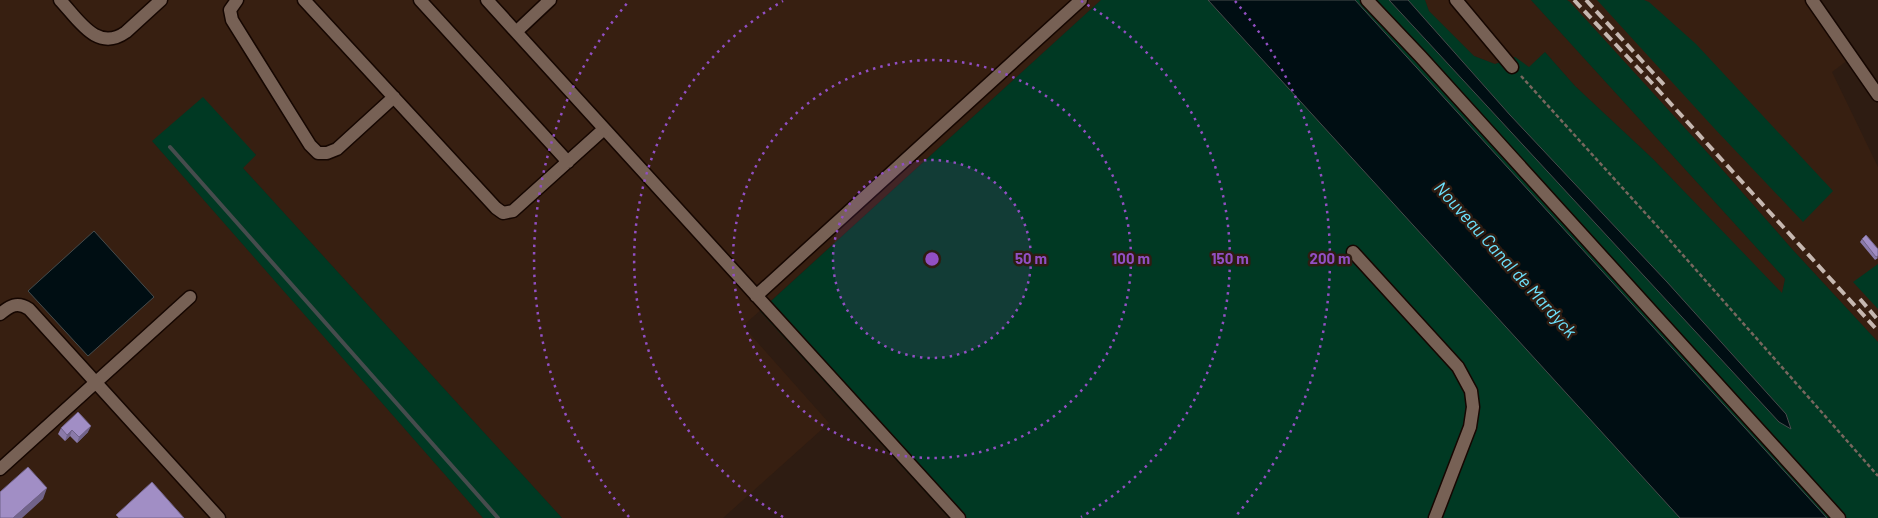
<svg xmlns="http://www.w3.org/2000/svg" width="1878" height="518" viewBox="0 0 1878 518" font-family="Barlow,sans-serif">
  <style>
    .built { fill: #371f11 }
    .green { fill: #003923 }
    .water { fill: #000e13; stroke: #464c4d }
    .lines { fill: none; stroke-linecap: round; stroke-linejoin: round }
    .stream { stroke: #464c4d; stroke-width: 4 }
    .minor-casing { stroke: #150601; stroke-width: 15 }
    .path { stroke: #77675e; stroke-width: 2.5; stroke-dasharray: 4 2.5; stroke-linecap: butt }
    .minor { stroke: #776155; stroke-width: 12 }
    .rail { stroke: #c6b8b1; stroke-width: 4; stroke-dasharray: 10 5; stroke-linecap: butt }
    .wall { fill: #8a7aa9 }
    .shaded-wall { fill: #71638a }
    .building { fill: #a18ec5; stroke: #71638a }
    .ring { fill: none; stroke: #914fc3; stroke-width: 2.5; stroke-dasharray: 2.5 5 }
    .labels { text-anchor: middle; dominant-baseline: central; stroke-width: 5; stroke-linejoin: round; paint-order: stroke }
    .water-label { font-size: 18px; font-style: italic; fill: #6de2fd; stroke: #2e1c12 }
    .centre { fill: #914fc3; stroke: #2e1c12; stroke-width: 2.5 }
    .ring-label { font-size: 15px; text-anchor: middle; font-weight: bold; fill: #914fc3; stroke: #2e1c12; stroke-width: 5; stroke-linejoin: round; paint-order: stroke }
  </style>
  <rect width="100%" height="100%" fill="#2e1c12"/>
  <!-- built -->
  <path class="built" d="M0 0H1101L743 326 829 423 723 518H562L243 168 256 154 153 142 483 518H0Z
    M1425 0H1531L1785 279 1782 294 1653 159 1575 86 1545 52 1529 68 1515 57 1495 64 1474 56 1429 11Z
    M1567 0H1806L1848 60 1832 72 1878 167V342L1792 249 1705 150Z"/>
  <!-- green -->
  <path class="green" d="M1101 0H1208L1680 518H949L760 311Z
    M1355 0H1389L1779 422 1791 428 1786 414 1667 282 1510 115 1408 0H1425L1429 11 1474 56 1495 64 1515 57 1529 67 1545 52 1575 86 1653 159 1782 293 1785 279 1531 0H1567L1570 2 1705 150 1792 249 1878 342V518H1827Z
    M1597 0H1644L1649 2 1696 44 1833 191 1803 222 1714 128Z
    M203 97 256 155 243 168 562 518H483L152 141Z
    M1878 264V309L1853 282Z"/>
  <!-- water -->
  <path class="water" d="M1208 0H1355L1827 518H1680Z
    M1389 0H1408L1510 115 1667 282 1786 414 1791 429 1779 422Z
    M94 231 154 297 88 356 28 291Z"/>
  <g class="lines">
    <!-- stream -->
    <path class="stream" d="M170 147 498 518"/>
    <!-- minor casing -->
    <g class="minor-casing">
      <path id="minor" d="M60 0C78 19 97 53 126 32L161 0
        M237 0 230 10 232 20 310 145 318 153H327L337 149 394 97
        M304 0 496 208 503 213 513 211 604 129
        M420 0 568 162
        M487 0 959 518
        M1367 0 1421 57 1839 518
        M1456 0 1512 67
        M1812 0 1878 95
        M516 32 550 0
        M1353 252 1458 367 1471 391 1473 407 1470 427 1435 518
        M756 296 1081 0
        M0 314C10 306 17 301 29 309L219 518
        M0 469 190 297"/>
    </g>
    <!-- path -->
    <path class="path" d="M1521 76 1667 237 1878 476"/>
    <!-- minor -->
    <use href="#minor" class="minor"/>
    <!-- rail -->
    <path class="rail" d="M1574 0 1650 81 1878 331
      M1586 0 1666 87
      M1860 299 1878 320"/>
  </g>
  <!-- wall -->
  <path class="wall" d="M1862 239 1878 258 1875 260 1860 242Z
    M61 428 88 432 77 443 70 436 65 441 58 434Z"/>
  <!-- shaded-wall -->
  <path class="shaded-wall" d="M91 426 88 432 77 443 79 437Z
    M72 430 70 436 65 441 67 435Z
    M47 488 43 499 22 518H13Z"/>
  <!-- building -->
  <path class="building" d="M1866 235 1878 249V256L1876 257 1862 239Z
    M78 412 91 426 79 437 72 430 67 435 61 428Z
    M28 467 47 488 13 518H0V492Z
    M152 482 184 518H119L116 515Z"/>
  <!-- distance rings -->
  <circle cx="932" cy="259" r="99" fill="#914fc3" fill-opacity=".12"/>
  <g class="ring">
    <circle cx="932" cy="259" r="99"/>
    <circle cx="932" cy="259" r="199"/>
    <path d="M783 517A298 298 0 0 1 783 1M1081 1A298 298 0 0 1 1081 517"/>
    <path d="M629 517A398 398 0 0 1 629 1M1235 1A398 398 0 0 1 1235 517"/>
  </g>
  <g class="labels">
    <!-- water labels -->
    <g class="water-label">
      <text transform="translate(1506 259) rotate(48)">Nouveau Canal de Mardyck</text>
    </g>
  </g>
  <circle cx="932" cy="259" r="8" class="centre"/>
  <g class="ring-label">
    <text x="1031" y="264">50 m</text>
    <text x="1131" y="264">100 m</text>
    <text x="1230" y="264">150 m</text>
    <text x="1330" y="264">200 m</text>
  </g>
</svg>
